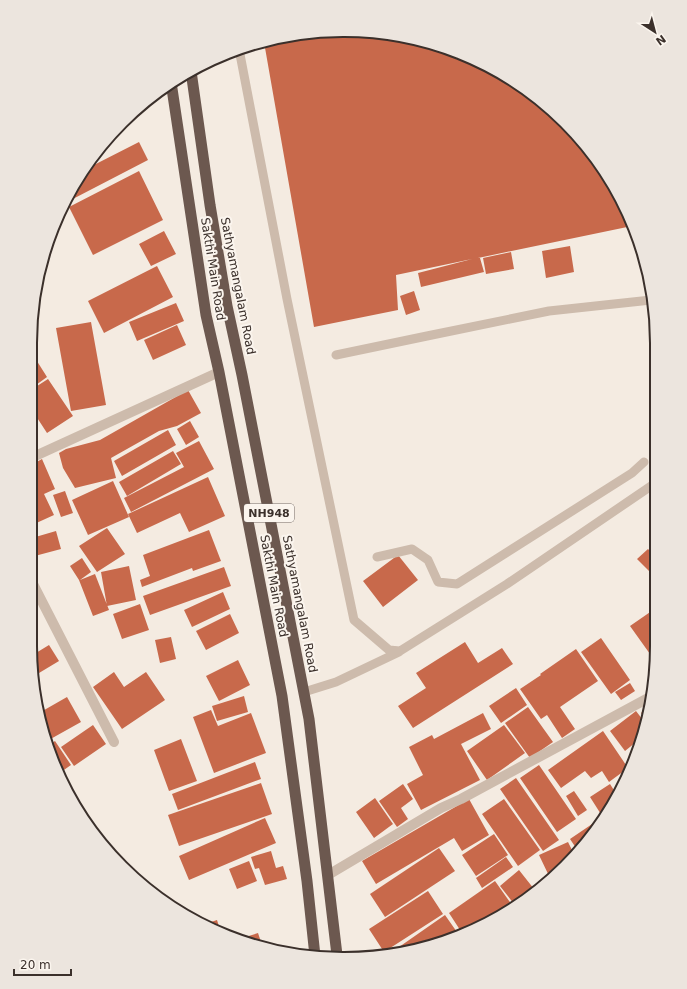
<svg xmlns="http://www.w3.org/2000/svg" width="687" height="989" viewBox="0 0 687 989" font-family="'DejaVu Sans',sans-serif">
  <style>
    .building { fill: #c8694b }
    .lines { fill: none; stroke-linecap: round; stroke-linejoin: round }
    .service { stroke: #cdbbac; stroke-width: 9 }
    .minor { stroke: #cdbbac; stroke-width: 10 }
    .trunk { stroke: #6c584f; stroke-width: 11 }
    .labels { text-anchor: middle; dominant-baseline: central; stroke-width: 4; stroke-linejoin: round; paint-order: stroke }
    .shield { fill: #fbf5ee; stroke: #756b66; stroke-width: 1 }
    .shield-label { font-size: 11px; font-weight: bold; fill: #3b302b }
    .street-label { font-size: 12px; fill: #3b302b; stroke: #fbf5ee }
    .rim { fill: none; stroke: #3b302b; stroke-width: 2 }
  </style>
  <rect width="100%" height="100%" fill="#f4ebe1"/>
  <!-- building -->
  <path class="building" d="M344 30 405 36 464 54 518 83 565 122 625 205 632 226 478 258H480L484 272 421 287 418 273 472 259 396 275 398 310 314 327 264 42 283 36Z
    M141 106 143 109 118 127 122 122Z
    M139 142 148 160 67 202V201L72 187 86 169Z
    M139 171 163 220 93 255 69 207Z
    M164 231 176 254 151 266 139 244Z
    M570 246 574 272 546 278 542 251Z
    M511 252 514 269 486 274 483 258Z
    M157 266 173 297 104 333 88 301Z
    M414 291 420 310 406 315 400 296Z
    M176 303 184 321 137 341 129 322Z
    M91 322 106 405 71 411 56 328Z
    M177 325 186 345 153 360 144 340Z
    M35 358 47 377 36 385 34 382Z
    M48 379 73 416 47 433 34 413V388Z
    M188 390 201 413 177 426 159 431 111 458 116 478 75 488 63 468 59 453 66 449 100 440Z
    M190 421 199 437 186 445 177 429Z
    M168 430 176 445 122 476 114 461Z
    M199 441 214 469 131 512 124 498 184 467 176 453Z
    M173 451 181 464 127 496 119 482Z
    M42 459 55 489 44 494 54 515 32 525 33 464Z
    M208 477 225 516 189 532 180 513 137 533 128 514Z
    M113 481 129 517 88 535 72 500Z
    M65 491 73 513 61 517 53 495Z
    M107 528 125 554 97 572 79 546Z
    M209 530 221 561 193 571 192 568 142 587 140 580 150 576 143 555Z
    M56 531 61 549 31 557 32 538Z
    M648 549 656 557V578L637 559Z
    M398 555 418 580 383 607 363 581Z
    M82 558 91 572 80 580 95 574 109 610 93 616 79 580 70 566Z
    M129 566 136 600 107 606 101 572Z
    M224 567 231 586 150 615 143 596Z
    M223 592 230 609 192 627 184 610Z
    M140 604 149 630 122 639 113 614Z
    M656 608 657 625 655 627 657 630V646L655 661 630 626Z
    M230 614 239 633 206 650 196 631Z
    M171 637 176 659 160 663 155 640Z
    M601 638 630 680 611 694 581 652Z
    M465 642 478 663 502 648 513 664 413 728 398 706 426 688 416 673Z
    M49 645 59 661 34 676 31 656Z
    M576 649 598 681 560 707 575 729 562 738 547 715 541 719 520 689 541 675 540 674Z
    M238 660 250 685 219 701 206 676Z
    M114 672 124 687 146 672 165 700 122 729 93 687Z
    M630 683 635 691 621 700 615 692Z
    M516 688 527 705 501 723 489 706Z
    M36 692 42 702 38 704Z
    M244 696 248 712 217 721 212 706Z
    M67 697 81 722 47 741 41 727 39 713Z
    M651 705V707L647 720 641 713Z
    M528 707 553 742 530 758 505 723Z
    M211 710 218 726 251 713 266 753 214 773 193 717Z
    M636 711 646 724 641 738 625 751 610 731Z
    M483 713 491 729 461 744 480 780 421 810 407 784 423 775 409 747 432 735 434 739Z
    M93 725 106 744 74 766 61 747Z
    M504 725 525 753 487 780 467 751Z
    M603 731 628 768 609 782 602 771 591 778 585 771 561 788 548 770Z
    M181 739 197 781 169 791 154 750Z
    M55 741 71 765 61 772 49 745Z
    M255 762 261 779 178 810 172 794Z
    M539 765 576 819 557 832 520 778Z
    M516 778 559 840 543 851 500 789Z
    M261 783 272 814 179 846 168 815Z
    M403 784 413 799 401 808 408 819 397 827 379 801Z
    M610 784 617 795 604 819 590 797Z
    M574 791 587 810 578 816 566 796Z
    M375 798 393 824 374 838 356 812Z
    M469 799 489 835 462 851 454 838 376 884 362 861Z
    M504 799 540 850 518 866 482 814Z
    M265 818 276 843 189 880 179 856Z
    M601 818 603 821 578 851 570 839Z
    M494 834 508 855 476 876 462 855Z
    M568 842 575 856 565 867 550 878 539 855Z
    M439 848 455 871 385 917 370 894Z
    M271 851 276 868 283 866 287 879 265 885 259 868 255 869 251 857Z
    M506 857 513 867 482 888 476 878Z
    M249 861 257 881 237 889 229 869Z
    M519 870 534 889 514 904 500 886Z
    M495 881 512 905 482 927 462 933 449 913Z
    M428 891 443 914 384 952 369 929Z
    M445 915 459 935 404 953 389 954Z
    M217 920 221 933 205 924Z
    M258 933 262 945 239 939Z"/>
  <g class="lines">
    <!-- service -->
    <path class="service" d="M239 49 287 299 354 620 389 650 400 651 507 584 654 484
      M336 355 427 336 549 311 651 300
      M377 557 412 549 428 560 438 582 457 584 632 473 644 462
      M304 692 336 682 399 652"/>
    <!-- minor -->
    <path class="minor" d="M33 457 219 372
      M31 580 114 742
      M328 875 441 808 461 799 652 696"/>
    <!-- trunk -->
    <path class="trunk" d="M191 71 210 205 227 306 242 375 309 719 337 955
      M171 82 206 315 219 372 282 696 307 881 315 956"/>
  </g>
  <g class="labels">
    <!-- shield labels -->
    <rect class="shield" x="244" y="504" width="50" height="18" rx="3"/>
    <g class="shield-label">
      <text x="269" y="513">NH948</text>
    </g>
    <!-- street labels -->
    <g class="street-label">
      <text transform="translate(213 269) rotate(81)">Sakthi Main Road</text>
      <text transform="translate(238 286) rotate(79)">Sathyamangalam Road</text>
      <text transform="translate(274 586) rotate(79)">Sakthi Main Road</text>
      <text transform="translate(300 604) rotate(79)">Sathyamangalam Road</text>
    </g>
  </g>
  <!-- crop -->
  <path d="M0 0H687V989H0ZM343 37H344A306 306 0 0 1 650 343V646A306 306 0 0 1 344 952H343A306 306 0 0 1 37 646V343A306 306 0 0 1 343 37Z" fill="#ece5de" fill-rule="evenodd"/>
  <path class="rim" d="M343 37H344A306 306 0 0 1 650 343V646A306 306 0 0 1 344 952H343A306 306 0 0 1 37 646V343A306 306 0 0 1 343 37Z"/>
  <!-- north arrow -->
  <g transform="translate(655 32) rotate(144)" stroke="#fbf5ee" stroke-width="3" paint-order="stroke">
  <path d="M0-3L7 15L0 10L-7 15Z" fill="#3b302b"/>
  <text y="-6" font-size="11" font-weight="bold" text-anchor="middle" fill="#3b302b">N</text>
  </g>
  <!-- scale -->
  <path d="M14 969v6h57v-6" fill="none" stroke="#3b302b" stroke-width="2"/>
  <text x="20" y="969" font-size="12" fill="#3b302b" stroke="#fbf5ee" stroke-width="3" paint-order="stroke">20 m</text>
</svg>
